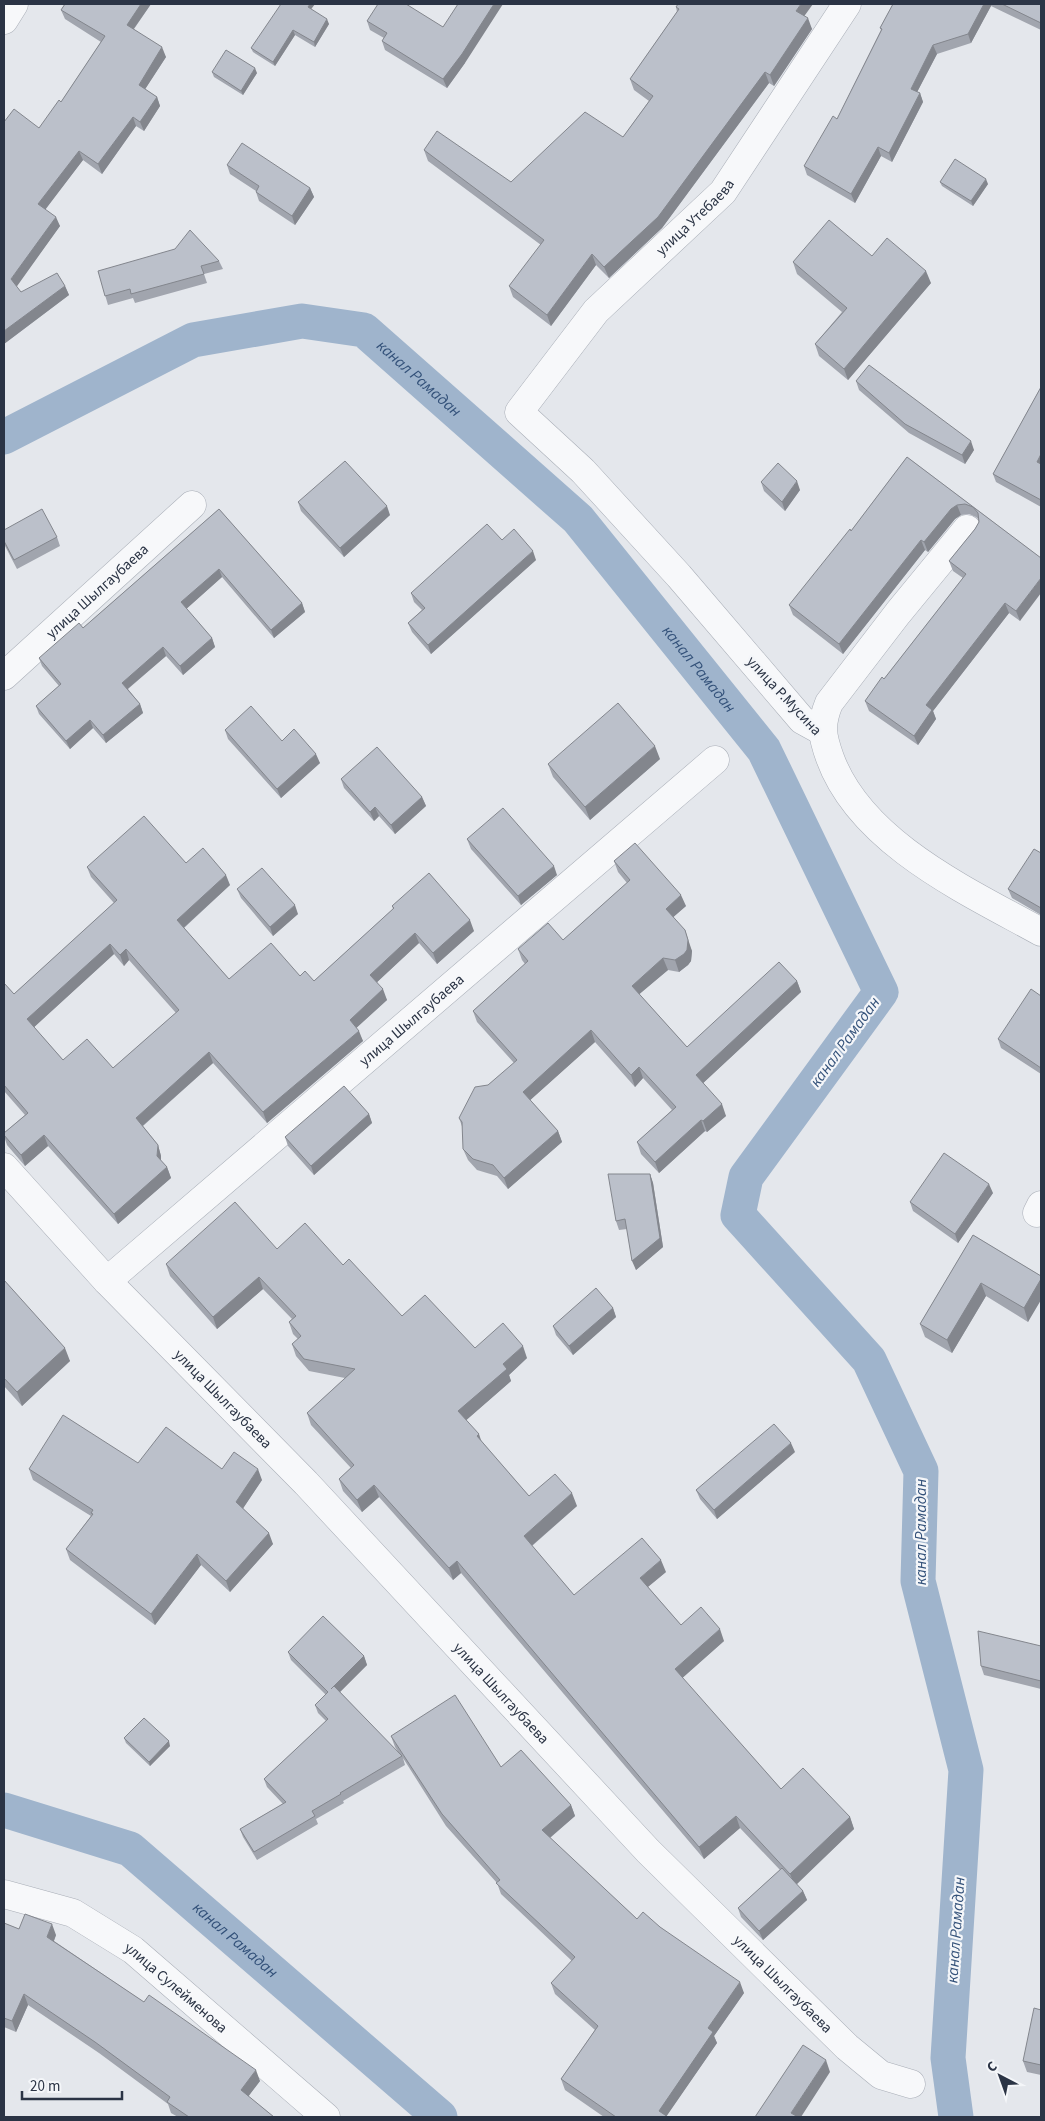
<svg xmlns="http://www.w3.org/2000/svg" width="1045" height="2121" viewBox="0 0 1045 2121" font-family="'Source Sans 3',sans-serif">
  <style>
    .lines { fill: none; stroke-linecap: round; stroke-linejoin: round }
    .canal { stroke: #9fb4cc; stroke-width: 35 }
    .minor-casing { stroke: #a9aeb7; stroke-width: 29 }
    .minor { stroke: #f7f8fa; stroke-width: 28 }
    .wall { fill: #a1a5ae; fill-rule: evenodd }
    .shaded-wall { fill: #83868d }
    .building { fill: #bbc0ca; stroke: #83868d; fill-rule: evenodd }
    .labels { text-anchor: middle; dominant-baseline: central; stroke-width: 4.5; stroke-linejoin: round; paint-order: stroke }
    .street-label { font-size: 15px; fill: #2b3445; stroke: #f4f6f9 }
    .water-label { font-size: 16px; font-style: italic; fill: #34527a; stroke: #f4f6f9 }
  </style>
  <rect width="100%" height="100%" fill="#e4e7ec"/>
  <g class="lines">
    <!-- canal -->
    <g class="canal">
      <path id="s1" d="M4 437 193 340 302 321 364 330 578 519 764 750 881 992 746 1177 738 1215 869 1360 921 1471 918 1581 966 1770 948 2058 956 2117"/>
      <path id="s2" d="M4 1810 130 1849 440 2117"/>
    </g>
    <!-- minor casing -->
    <g class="minor-casing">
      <g id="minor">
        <path d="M4 20 14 4"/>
        <path d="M967 529 898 613 829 703C820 725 822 736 830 758 861 843 967 891 1041 932"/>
        <path id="s3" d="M4 676 192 505"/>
        <path id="s4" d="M822 731 802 720 679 576 583 471 519 412 596 311 723 192 847 4"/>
        <path id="s5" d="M4 1167 107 1281 306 1483 648 1851 847 2047 881 2075 911 2084"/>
        <path d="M1037 1213 1041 1205"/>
        <path id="s6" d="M107 1281 715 760"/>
        <path id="s7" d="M4 1894 73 1913 133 1950 326 2117"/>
      </g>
    </g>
    <!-- minor -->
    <use href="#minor" class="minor"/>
  </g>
  <!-- wall -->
  <path class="wall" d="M65 4H151L134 29 166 57 145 89 157 97 160 106 144 131 136 126 102 174 83 160 45 209 60 226 16 286 21 292 65 286 69 295 4 344 39 128 61 102 101 42 65 19 61 10Z
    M893 4H1041V30L991 6 971 43 937 54 917 92 920 93 923 102 892 162 881 156 855 203 807 175 804 166 837 119 881 30 880 28Z
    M676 7 804 16 812 29 774 86 769 83 662 228 609 278 596 265 551 326 513 297 509 286 541 245 428 161 424 150 511 182 623 137 649 101 634 90 630 79 677 12Z
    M311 9 329 24 315 47 295 35 275 66 253 52 251 48Z
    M367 21 465 63 447 88 385 50 382 41 384 38 370 30Z
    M212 72 257 73 243 95 214 77Z
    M227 165 310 188 314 197 295 225 259 201 256 192V191L230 174Z
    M940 182 988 184 973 206 942 186Z
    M872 256 931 283 848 380 819 356 815 344 842 312 797 274 793 262Z
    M219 261 223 269 204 274 207 283 135 303 133 298 108 305 98 271Z
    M856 381 974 450 965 464 909 433 859 390Z
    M1041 387V507L996 482 993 474Z
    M907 457 1041 558 1020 621 1009 613 933 711 936 719 918 745 869 711 865 701 884 679 963 578 953 571 949 561 975 529 979 522 978 519 976 517 969 514 961 515 955 519 928 552 925 550 843 654 793 615 789 605 851 531Z
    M761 482 800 490 785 511 764 491Z
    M298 502 390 515 344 557 301 511Z
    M219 509 302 603 305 612 274 638 222 577 186 609 212 638 215 647 183 675 166 656 128 689 140 704 143 713 106 743 93 728 70 749 39 714 36 706 59 686 42 666 39 658 83 628Z
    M4 530 57 537 60 546 17 569 4 544Z
    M502 540 536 560 431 654 412 632 408 623 422 610 414 602 411 593Z
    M225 730 282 741 320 763 281 798 228 739Z
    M660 759 590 820 553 777 548 764Z
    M341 779 422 797 426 806 395 834 379 816 374 821 344 788Z
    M467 839 557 875 521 905 471 849Z
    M1041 853V915L1012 898 1008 889Z
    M614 861 686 906 673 917 692 951 691 961 688 965 679 972 668 970 639 994 687 1047 797 981 801 992 703 1083 726 1116 707 1132 705 1131 659 1173 641 1154 637 1142 672 1110 643 1078 635 1087 595 1042 530 1100 558 1131 562 1142 508 1189 497 1176 477 1170 468 1160 463 1149V1129L459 1118 488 1085 514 1063 477 1022 473 1011 525 964 522 960 518 949 563 940 627 883 618 872Z
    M186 863 230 885 184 928 229 979 300 976 314 981 393 909 392 906 474 931 437 964 419 943 377 982 387 1000 356 1028 363 1041 267 1123 213 1063 143 1126 158 1145 161 1156V1161L167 1167 171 1178 118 1224 48 1146 25 1166 7 1145 4 1136V1133L25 1115 4 1091V983L14 994 114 903 91 877 87 867ZM114 954 124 966 129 960 176 1013 113 1068 63 1060 34 1027Z
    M237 889 298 914 273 936 241 898Z
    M1041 996V1074L1001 1048 998 1039Z
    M369 1114 372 1123 314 1175 288 1146 285 1137Z
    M650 1174 653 1183 663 1247 636 1270 627 1229 619 1230 616 1221Z
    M993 1193 958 1243 913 1211 910 1202Z
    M973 1235 1041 1276 1028 1322 986 1296 952 1353 925 1337 920 1324Z
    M277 1249 343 1265 402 1316 475 1348 527 1358 509 1375 511 1381 466 1420 482 1442 529 1496 577 1506 532 1546 574 1595 666 1572 648 1587 681 1625 724 1641 682 1678 781 1789 850 1817 854 1829 796 1884 803 1891 807 1900 763 1940 741 1917 738 1908 780 1870 740 1828 704 1859 461 1573 453 1580 379 1497 362 1512 343 1491 339 1479 351 1468 311 1425 307 1413 345 1378 309 1371 296 1356 292 1344 298 1339 293 1334 289 1322 292 1319 263 1289 217 1329 170 1276 166 1264Z
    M4 1280 70 1361 22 1406 4 1386Z
    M613 1308 616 1317 573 1355 556 1335 553 1326Z
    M795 1452 717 1519 700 1499 696 1490Z
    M138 1463 222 1469 262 1480 243 1508 273 1544 230 1592 201 1565 155 1625 70 1560 66 1549 91 1516 33 1480 29 1469Z
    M1041 1646V1689L984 1675 981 1666Z
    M288 1652 364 1656 367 1665 340 1692 400 1755 395 1747 391 1736 501 1767 571 1805 575 1816 550 1838 637 1919 660 1927 744 1993 714 2036 717 2043 666 2116 668 2117H604L565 2090 561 2079 595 2030 555 1994 551 1983 572 1961 501 1894 497 1883 446 1826 403 1758 405 1765 343 1801 344 1803 316 1819 318 1824 257 1860 243 1837 240 1829 283 1804 267 1787 264 1779 326 1721 318 1713 315 1705 326 1695 291 1660Z
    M124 1738 170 1746 150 1766 126 1743Z
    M4 1923 19 1929 56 1935 54 1941 260 2081 248 2096 274 2117H178L171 2113 168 2104 99 2053 28 2005 16 2032 4 2027Z
    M1041 2010V2075L1027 2072 1023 2061Z"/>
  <!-- shaded-wall -->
  <path class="shaded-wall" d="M141 4H151L130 34 127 25Z
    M310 4H315L309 12 308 7Z
    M494 4H503L465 63 447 88 443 79Z
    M801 4H813L800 22 796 11Z
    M984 4H991V6L971 43 968 34Z
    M808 18 812 29 774 86 770 75Z
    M327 19 329 24 315 47 314 42Z
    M293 30 295 35 275 66 273 62Z
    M933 45 937 54 914 98 911 89Z
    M162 47 166 57 142 94 139 85Z
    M255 68 257 73 243 95 241 91Z
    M765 72 769 83 662 228 609 278 604 267Z
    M920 93 923 102 892 162 889 153Z
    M157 97 160 106 144 131 140 122Z
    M133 117 136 126 102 174 98 164Z
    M878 147 881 156 855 203 851 194Z
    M79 151 83 160 42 214 38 204Z
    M986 179 988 184 973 206 971 201Z
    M310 188 314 197 295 225 292 216Z
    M56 217 60 226 15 289 11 279Z
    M592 254 596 265 551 326 547 315Z
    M926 271 931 283 848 380 844 369Z
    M65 286 69 295 4 344V331Z
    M971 441 974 450 965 464 962 455Z
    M1041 454V468L1037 462Z
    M797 481 800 490 785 511 782 502Z
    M957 505 961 515 955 519 928 552 924 542 951 509Z
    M387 506 390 515 344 557 340 548Z
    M921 540 925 550 843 654 839 644Z
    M533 551 536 560 431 654 428 645Z
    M219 569 222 577 184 611 181 602Z
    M1041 578V593L1020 621 1016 611Z
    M302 603 305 612 274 638 271 630Z
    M1005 603 1009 613 933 711 936 719 918 745 914 736 926 705Z
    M212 638 215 647 183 675 180 666Z
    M163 647 166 656 125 691 122 683Z
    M140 704 143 713 106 743 103 735Z
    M90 720 93 728 70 749 66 741Z
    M655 746 660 759 590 820 585 807Z
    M316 754 320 763 281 798 277 789Z
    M422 797 426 806 395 834 391 825Z
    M375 807 379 816 374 821 370 812Z
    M554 866 557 875 521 905 518 896Z
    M226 875 230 885 180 931 177 920Z
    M681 895 686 906 670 920 666 909Z
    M295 905 298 914 273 936 270 927Z
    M470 920 474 931 437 964 433 953Z
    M685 930 692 951 691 961 688 965 679 972 675 960Z
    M415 933 419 943 374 985 370 975Z
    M110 944 114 954 31 1030 27 1019Z
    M126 949 129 960 124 966 120 955Z
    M663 958 668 970 636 997 632 986Z
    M797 981 801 992 700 1086 696 1075Z
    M383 989 387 1000 353 1031 350 1020Z
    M591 1030 595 1042 527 1103 523 1092Z
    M359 1031 363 1041 267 1123 263 1112Z
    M209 1052 213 1063 140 1128 136 1118Z
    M639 1067 643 1078 635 1087 631 1075Z
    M722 1104 726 1116 707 1132 703 1121Z
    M369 1114 372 1123 314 1175 311 1166Z
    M701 1120 705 1131 659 1173 655 1162Z
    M558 1131 562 1142 508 1189 504 1178Z
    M44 1135 48 1146 25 1166 21 1155Z
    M158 1145 161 1156V1167L157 1156Z
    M167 1167 171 1178 118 1224 114 1214Z
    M650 1174 653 1183 663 1247 636 1270 632 1261Z
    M989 1184 993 1193 958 1243 955 1234Z
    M259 1277 263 1289 217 1329 213 1317Z
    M1041 1279V1300L1028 1322 1024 1308Z
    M981 1283 986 1296 952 1353 947 1340Z
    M613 1308 616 1317 573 1355 569 1346Z
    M523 1346 527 1358 509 1375 511 1381 463 1423 458 1411 503 1364Z
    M65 1348 70 1361 22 1406 17 1392Z
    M479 1434 483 1446 477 1436Z
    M791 1443 795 1452 717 1519 714 1510Z
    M258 1469 262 1480 240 1513 236 1502Z
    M374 1485 379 1497 362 1512 357 1500Z
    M572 1493 577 1506 529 1548 524 1536Z
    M269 1533 273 1544 230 1592 226 1581Z
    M197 1554 201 1565 155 1625 151 1614Z
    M661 1560 666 1572 644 1590 640 1578Z
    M457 1561 461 1573 453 1580 449 1568Z
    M720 1629 724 1641 679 1681 675 1669Z
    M364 1656 367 1665 334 1698 331 1689Z
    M169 1741 170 1746 150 1766 149 1762Z
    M571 1805 575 1816 546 1841 542 1830Z
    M736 1816 740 1828 704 1859 699 1847Z
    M850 1817 854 1829 795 1886 790 1874Z
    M803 1891 807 1900 763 1940 759 1931Z
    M52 1924 56 1935 51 1948 47 1937Z
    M740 1982 744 1993 714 2036 717 2043 666 2117 659 2111 708 2028Z
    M24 1994 28 2005 16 2032 12 2021Z
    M826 2060 830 2072 801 2117H793L791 2113Z
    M256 2070 260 2081 245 2101 241 2090Z"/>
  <!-- building -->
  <path class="building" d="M65 4H141L127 25 162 47 139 85 157 97 140 122 133 117 98 164 79 151 38 204 56 217 11 279 21 292 57 273 65 286 4 331V122L14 109 39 128 59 100 61 102 105 36 61 10Z
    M281 4H310L308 7 327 19 314 42 293 30 273 62 251 48Z
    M378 4H406L443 27 458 4H494L462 54 443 79 382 41 387 33 367 21Z
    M678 4H801L796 11 808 18 770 75 765 72 658 217 604 267 592 254 547 315 509 286 544 240 424 150 437 131 511 182 585 112 623 137 653 96 630 79 679 9 676 7Z
    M893 4H984L968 34 933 45 911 89 920 93 889 153 878 147 851 194 804 166 833 116 837 119 882 29 880 28Z
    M1002 4H1041V23Z
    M226 50 255 68 241 91 212 72Z
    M242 143 310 188 292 216 256 192 259 186 227 165Z
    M955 159 986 179 971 201 940 182Z
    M829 220 872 256 887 238 926 271 844 369 815 344 847 308 793 262Z
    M190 230 219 261 201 266 204 274 131 294 130 289 105 296 98 271 175 249Z
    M869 365 971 441 962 455 905 424 856 381Z
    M1041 387V454L1037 462 1041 464V500L993 474Z
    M907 457 1041 558V578L1016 611 1005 603 926 705 932 710 914 736 865 701 882 677 884 679 966 574 949 561 975 529 979 522 978 513 973 507 965 504 957 505 951 509 924 542 921 540 839 644 789 605 850 529 851 531Z
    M345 461 387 506 340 548 298 502Z
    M778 463 797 481 782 502 761 482Z
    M42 509 57 537 14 560 4 541V530Z
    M219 509 302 603 271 630 219 569 181 602 212 638 180 666 163 647 122 683 140 704 103 735 90 720 66 741 36 706 61 684 39 658 79 623 83 628Z
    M487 524 502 540 514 529 533 551 428 645 408 623 425 608 411 593Z
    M618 703 655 746 585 807 548 764Z
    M251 706 282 741 294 729 316 754 277 789 225 730Z
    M377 747 422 797 391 825 375 807 370 812 341 779Z
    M503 808 554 866 518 896 467 839Z
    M144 816 186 863 203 848 226 875 177 920 229 979 271 943 300 976 305 971 314 981 394 908 392 906 429 873 470 920 433 953 415 933 370 975 383 989 350 1020 359 1031 263 1112 209 1052 136 1118 158 1145 157 1156 167 1167 114 1214 44 1135 21 1155 4 1135V1133L28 1113 4 1085V983L14 994 117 900 87 867ZM110 944 120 955 126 949 179 1010 113 1068 87 1039 63 1060 27 1019Z
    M635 843 681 895 666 909 685 930 688 940 687 950 684 954 675 960 663 958 632 986 687 1047 779 962 797 981 696 1075 722 1104 703 1121 701 1120 655 1162 637 1142 676 1107 639 1067 631 1075 591 1030 523 1092 558 1131 504 1178 493 1165 473 1159 463 1149 462 1122 459 1118 475 1087 488 1085 517 1060 473 1011 528 961 518 949 548 923 563 940 630 880 614 861Z
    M1034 849 1041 853V908L1008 889Z
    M262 868 295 905 270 927 237 889Z
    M1031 989 1041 996V1068L998 1039Z
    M344 1086 369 1114 311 1166 285 1137Z
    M944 1153 989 1184 955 1234 910 1202Z
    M608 1174H650L660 1238 632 1261 625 1219 616 1221Z
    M235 1202 277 1249 305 1223 343 1265 349 1259 402 1316 425 1295 475 1348 503 1323 523 1346 503 1364 507 1369 458 1411 479 1434 477 1436 529 1496 555 1474 572 1493 524 1536 574 1595 642 1538 661 1560 640 1578 681 1625 701 1607 720 1629 675 1669 781 1789 803 1768 850 1817 790 1874 736 1816 699 1847 457 1561 449 1568 374 1485 357 1500 339 1479 354 1465 307 1413 355 1369 304 1359 292 1344 301 1336 289 1322 296 1316 259 1277 213 1317 166 1264Z
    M973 1235 1041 1276V1279L1024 1308 981 1283 947 1340 920 1324Z
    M4 1280 65 1348 17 1392 4 1378Z
    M596 1288 613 1308 569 1346 553 1326Z
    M63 1415 138 1463 166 1427 222 1469 234 1452 258 1469 236 1502 269 1533 226 1581 197 1554 151 1614 66 1549 93 1514 91 1513 93 1510 29 1469Z
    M774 1424 791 1443 714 1510 696 1490Z
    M323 1616 364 1656 331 1689 334 1686 402 1756 340 1793 341 1794 312 1811 315 1816 254 1852 240 1829 286 1802 264 1779 328 1719 315 1705 328 1692 288 1652Z
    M978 1631 1041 1646V1681L981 1666Z
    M455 1695 501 1767 521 1750 571 1805 542 1830 637 1919 643 1912 660 1927 740 1982 708 2028 713 2032 659 2111 668 2117H616L561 2079 598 2026 551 1983 575 1957 496 1883 500 1880 442 1814 391 1736Z
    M144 1718 169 1741 149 1762 124 1738Z
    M782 1868 803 1891 759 1931 738 1908Z
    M25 1914 52 1924 47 1937 144 2002 149 1995 256 2070 241 2090 274 2117H189L167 2102 170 2097 95 2042 24 1994 12 2021 4 2018V1923L19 1929Z
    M1034 2008 1041 2010V2065L1023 2061Z
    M803 2045 826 2060 791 2113 798 2117H755Z"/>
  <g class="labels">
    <!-- street labels -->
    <g class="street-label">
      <text stroke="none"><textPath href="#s4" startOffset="705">улица Утебаева</textPath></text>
      <text stroke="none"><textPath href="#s3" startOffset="126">улица Шылгаубаева</textPath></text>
      <text transform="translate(784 696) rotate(47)">улица Р.Мусина</text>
      <text stroke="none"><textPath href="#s6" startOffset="401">улица Шылгаубаева</textPath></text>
      <text stroke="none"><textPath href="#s5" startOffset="319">улица Шылгаубаева</textPath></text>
      <text stroke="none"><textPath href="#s5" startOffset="724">улица Шылгаубаева</textPath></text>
      <text stroke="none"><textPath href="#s5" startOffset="1129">улица Шылгаубаева</textPath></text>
      <text stroke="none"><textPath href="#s7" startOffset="199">улица Сулейменова</textPath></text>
    </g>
    <!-- water labels -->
    <g class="water-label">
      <text stroke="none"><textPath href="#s1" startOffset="459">канал Рамадан</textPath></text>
      <text stroke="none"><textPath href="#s1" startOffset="864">канал Рамадан</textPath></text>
      <text transform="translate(845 1042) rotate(-54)">канал Рамадан</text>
      <text transform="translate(921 1532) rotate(-90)">канал Рамадан</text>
      <text transform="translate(956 1930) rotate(-86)">канал Рамадан</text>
      <text stroke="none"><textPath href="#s2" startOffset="271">канал Рамадан</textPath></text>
    </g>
  </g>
  <!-- border -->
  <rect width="1045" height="2121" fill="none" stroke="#2b3445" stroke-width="10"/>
  <!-- north arrow -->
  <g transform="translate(1000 2076) rotate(319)" stroke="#f4f6f9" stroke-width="4" paint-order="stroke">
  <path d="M0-4L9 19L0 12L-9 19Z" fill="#2b3445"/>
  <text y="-8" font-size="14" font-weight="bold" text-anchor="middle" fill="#2b3445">С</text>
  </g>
  <!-- scale -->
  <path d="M22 2091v8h100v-8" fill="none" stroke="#2b3445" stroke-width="2.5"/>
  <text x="30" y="2091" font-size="15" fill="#2b3445" stroke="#f4f6f9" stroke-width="4" paint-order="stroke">20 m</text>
</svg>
